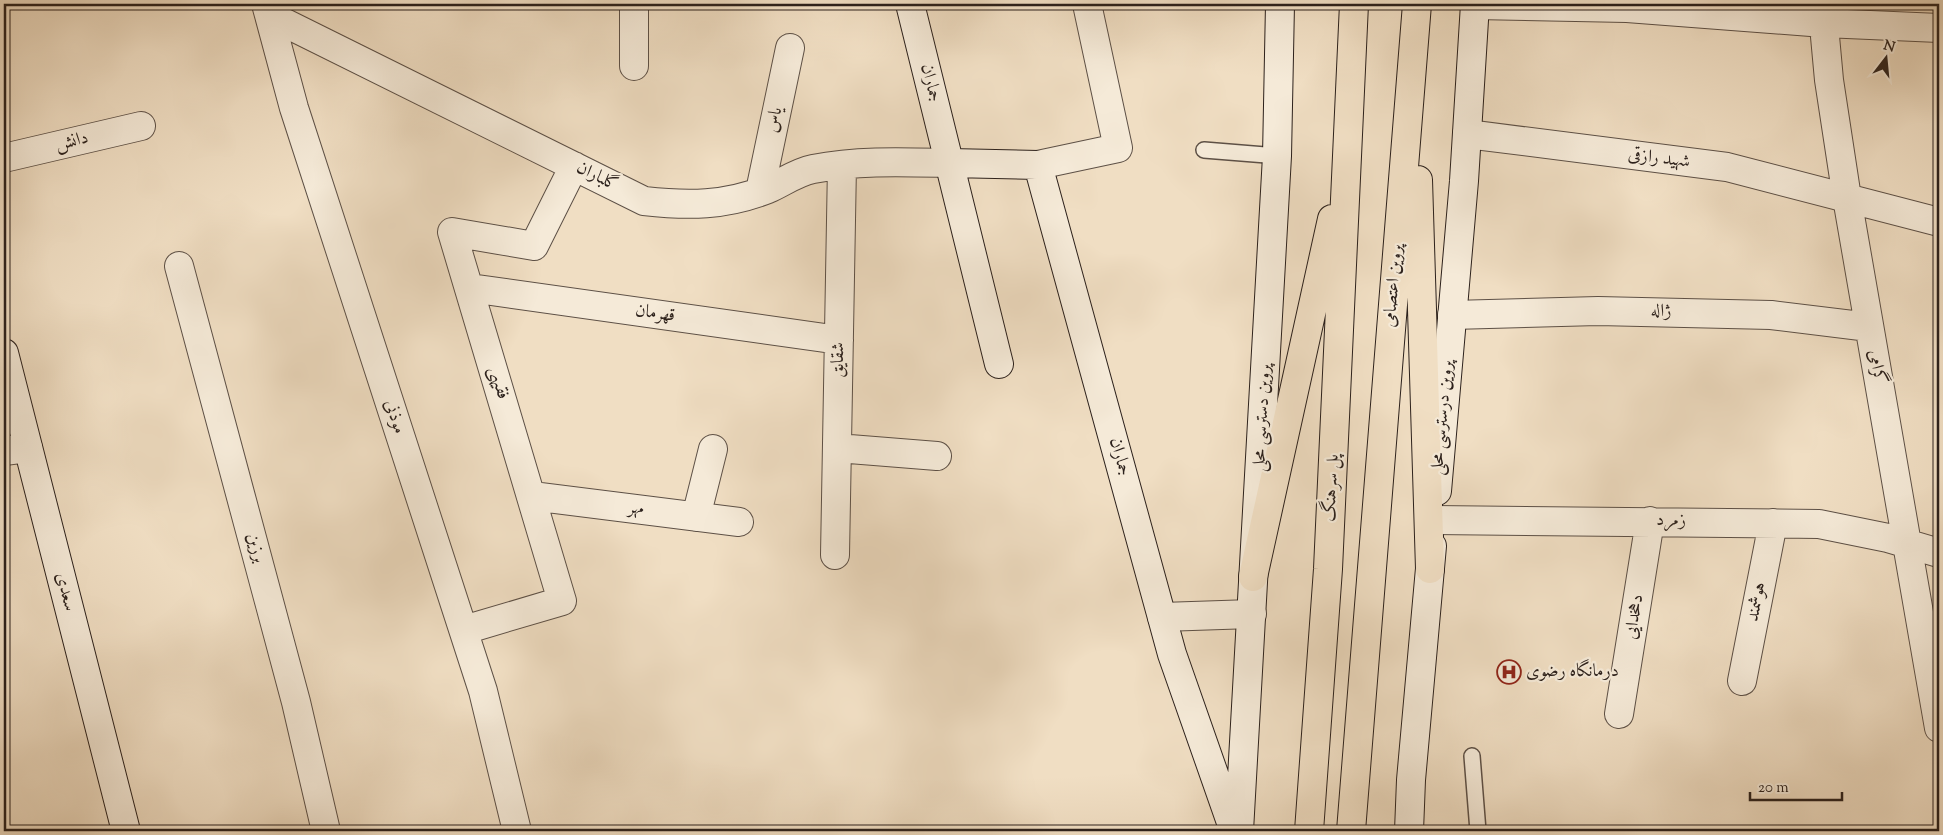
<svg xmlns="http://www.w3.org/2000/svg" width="1943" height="835" viewBox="0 0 1943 835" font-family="'Sorts Mill Goudy',Amiri,serif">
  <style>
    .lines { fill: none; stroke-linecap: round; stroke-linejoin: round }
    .lane-casing { stroke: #5d5046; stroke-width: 18 }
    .street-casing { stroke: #5d5046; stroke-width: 30 }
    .secondary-casing { stroke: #2c211c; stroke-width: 30 }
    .primary-casing { stroke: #2c211c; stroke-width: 30 }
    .lane { stroke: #f5ead8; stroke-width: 15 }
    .street { stroke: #f5ead8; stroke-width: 28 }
    .secondary { stroke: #f5ead8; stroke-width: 28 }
    .primary { stroke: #f0dec3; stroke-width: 28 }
    .labels { text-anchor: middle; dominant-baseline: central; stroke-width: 4.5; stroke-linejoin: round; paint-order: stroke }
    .street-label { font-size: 18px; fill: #2c211c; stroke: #f5ead8 }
    .poi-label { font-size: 18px; fill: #2c211c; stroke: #f5ead8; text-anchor: start }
  </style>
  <rect width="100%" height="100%" fill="#f0dec3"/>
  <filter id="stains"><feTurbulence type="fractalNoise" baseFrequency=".004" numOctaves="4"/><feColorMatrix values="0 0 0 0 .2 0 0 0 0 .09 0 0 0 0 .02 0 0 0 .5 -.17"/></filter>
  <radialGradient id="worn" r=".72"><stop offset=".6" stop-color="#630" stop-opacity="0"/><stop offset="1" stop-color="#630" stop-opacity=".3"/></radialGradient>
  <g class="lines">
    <!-- lane casing -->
    <g class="lane-casing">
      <path id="lane" d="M1204 150 1277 156
        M1472 756 1478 831"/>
    </g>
    <!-- street casing -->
    <g class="street-casing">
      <path id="street" d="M266 4 294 108 483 691 517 831
        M634 4V66
        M1822 4 1829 80 1847 198 1939 728
        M1475 5 1627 8 1824 23 1939 28
        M269 15 644 201C688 206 725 206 768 189 782 183 797 172 813 169 859 160 904 162 950 163
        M1467 134 1727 167 1939 222
        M4 158 141 126
        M1038 165 1118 148 1087 4
        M760 191 790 48
        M179 266 296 702 326 831
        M470 288 839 340
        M1452 315 1598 311 1771 315 1869 327
        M837 448 937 456
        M4 451 28 448
        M532 496 739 522
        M696 517 713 449
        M1434 520 1819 524 1888 538 1939 553
        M835 555 842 165
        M1162 617 1252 614
        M464 630 562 601 452 232 534 246 574 166
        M1742 681 1773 523
        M1619 714 1650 521"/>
    </g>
    <!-- secondary casing -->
    <g class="secondary-casing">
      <path id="secondary" d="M910 4 999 364
        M950 163 1038 165 1172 654 1234 831
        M4 353 126 831
        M1437 491 1464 181 1475 4
        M1239 831 1277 156 1280 4
        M1409 831 1411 780 1432 546"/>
    </g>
    <!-- primary casing -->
    <g class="primary-casing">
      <path id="primary" d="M1418 180 1430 569
        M1253 577 1332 219
        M1309 831 1328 569 1354 4
        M1351 831 1417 4"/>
    </g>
    <!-- lane -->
    <use href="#lane" class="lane"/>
    <!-- street -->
    <use href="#street" class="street"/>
    <!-- secondary -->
    <use href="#secondary" class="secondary"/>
    <!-- primary -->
    <use href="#primary" class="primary"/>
  </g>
  <!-- icons -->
  <defs>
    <g id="hospital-ring" transform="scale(1.25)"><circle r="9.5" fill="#f5ead8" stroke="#8f2418" stroke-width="1.5"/><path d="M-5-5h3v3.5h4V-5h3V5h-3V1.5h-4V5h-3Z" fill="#8f2418"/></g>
  </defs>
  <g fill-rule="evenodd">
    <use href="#hospital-ring" x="1509" y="672"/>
  </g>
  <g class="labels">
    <!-- street labels -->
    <g class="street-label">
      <text transform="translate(930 83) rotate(76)">جماران</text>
      <text transform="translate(775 120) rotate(-78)">یاس</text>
      <text transform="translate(72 142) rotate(-13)">دانش</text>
      <text transform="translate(1659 159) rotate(7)">شهید رازقی</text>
      <text transform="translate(597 177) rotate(27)">گلباران</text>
      <text transform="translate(1394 286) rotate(-85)">پروین اعتصامی</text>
      <text transform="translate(1661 312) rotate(1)">ژاله</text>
      <text transform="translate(655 314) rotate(8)">قهرمان</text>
      <text transform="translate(839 360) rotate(-89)">شقایق</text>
      <text transform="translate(1876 367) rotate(80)">گرامی</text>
      <text transform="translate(498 383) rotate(73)">فقیهی</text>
      <text transform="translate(394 417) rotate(72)">موذنی</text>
      <text transform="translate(1263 418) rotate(-87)">پروین دسترسی محلی</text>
      <text transform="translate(1443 418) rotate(-85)">پروین درسترسی محلی</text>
      <text transform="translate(1119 457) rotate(75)">جماران</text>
      <text transform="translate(1332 488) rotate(-87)">پل سرهنگ</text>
      <text transform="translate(636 509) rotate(7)">مهر</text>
      <text transform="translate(1671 521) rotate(1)">زمرد</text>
      <text transform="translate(255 548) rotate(75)">برزین</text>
      <text transform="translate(65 592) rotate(76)">سعدی</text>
      <text transform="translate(1757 602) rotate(-79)">هوشمند</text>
      <text transform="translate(1635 617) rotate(-81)">دهخدایی</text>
    </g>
    <!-- poi labels -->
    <g class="poi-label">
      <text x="1526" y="672">درمانگاه رضوی</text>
    </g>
  </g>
  <!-- margin -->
  <rect width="1943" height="835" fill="none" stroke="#f0dec3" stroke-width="20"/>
  <rect x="5" y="5" width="1933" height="825" fill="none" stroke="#2c211c" stroke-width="2.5"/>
  <rect x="10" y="10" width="1923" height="815" fill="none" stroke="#2c211c"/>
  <!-- north arrow -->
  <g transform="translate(1886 58) rotate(16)" stroke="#f5ead8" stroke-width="4" paint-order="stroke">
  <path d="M0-4L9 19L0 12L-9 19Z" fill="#2c211c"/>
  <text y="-8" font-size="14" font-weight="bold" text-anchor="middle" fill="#2c211c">N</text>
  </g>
  <!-- scale -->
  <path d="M1750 792v8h92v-8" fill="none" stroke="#2c211c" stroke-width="2.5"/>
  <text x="1758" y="792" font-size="15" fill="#2c211c" stroke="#f5ead8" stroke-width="4" paint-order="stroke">20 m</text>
  <rect width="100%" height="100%" filter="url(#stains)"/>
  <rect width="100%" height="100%" fill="url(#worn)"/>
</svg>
